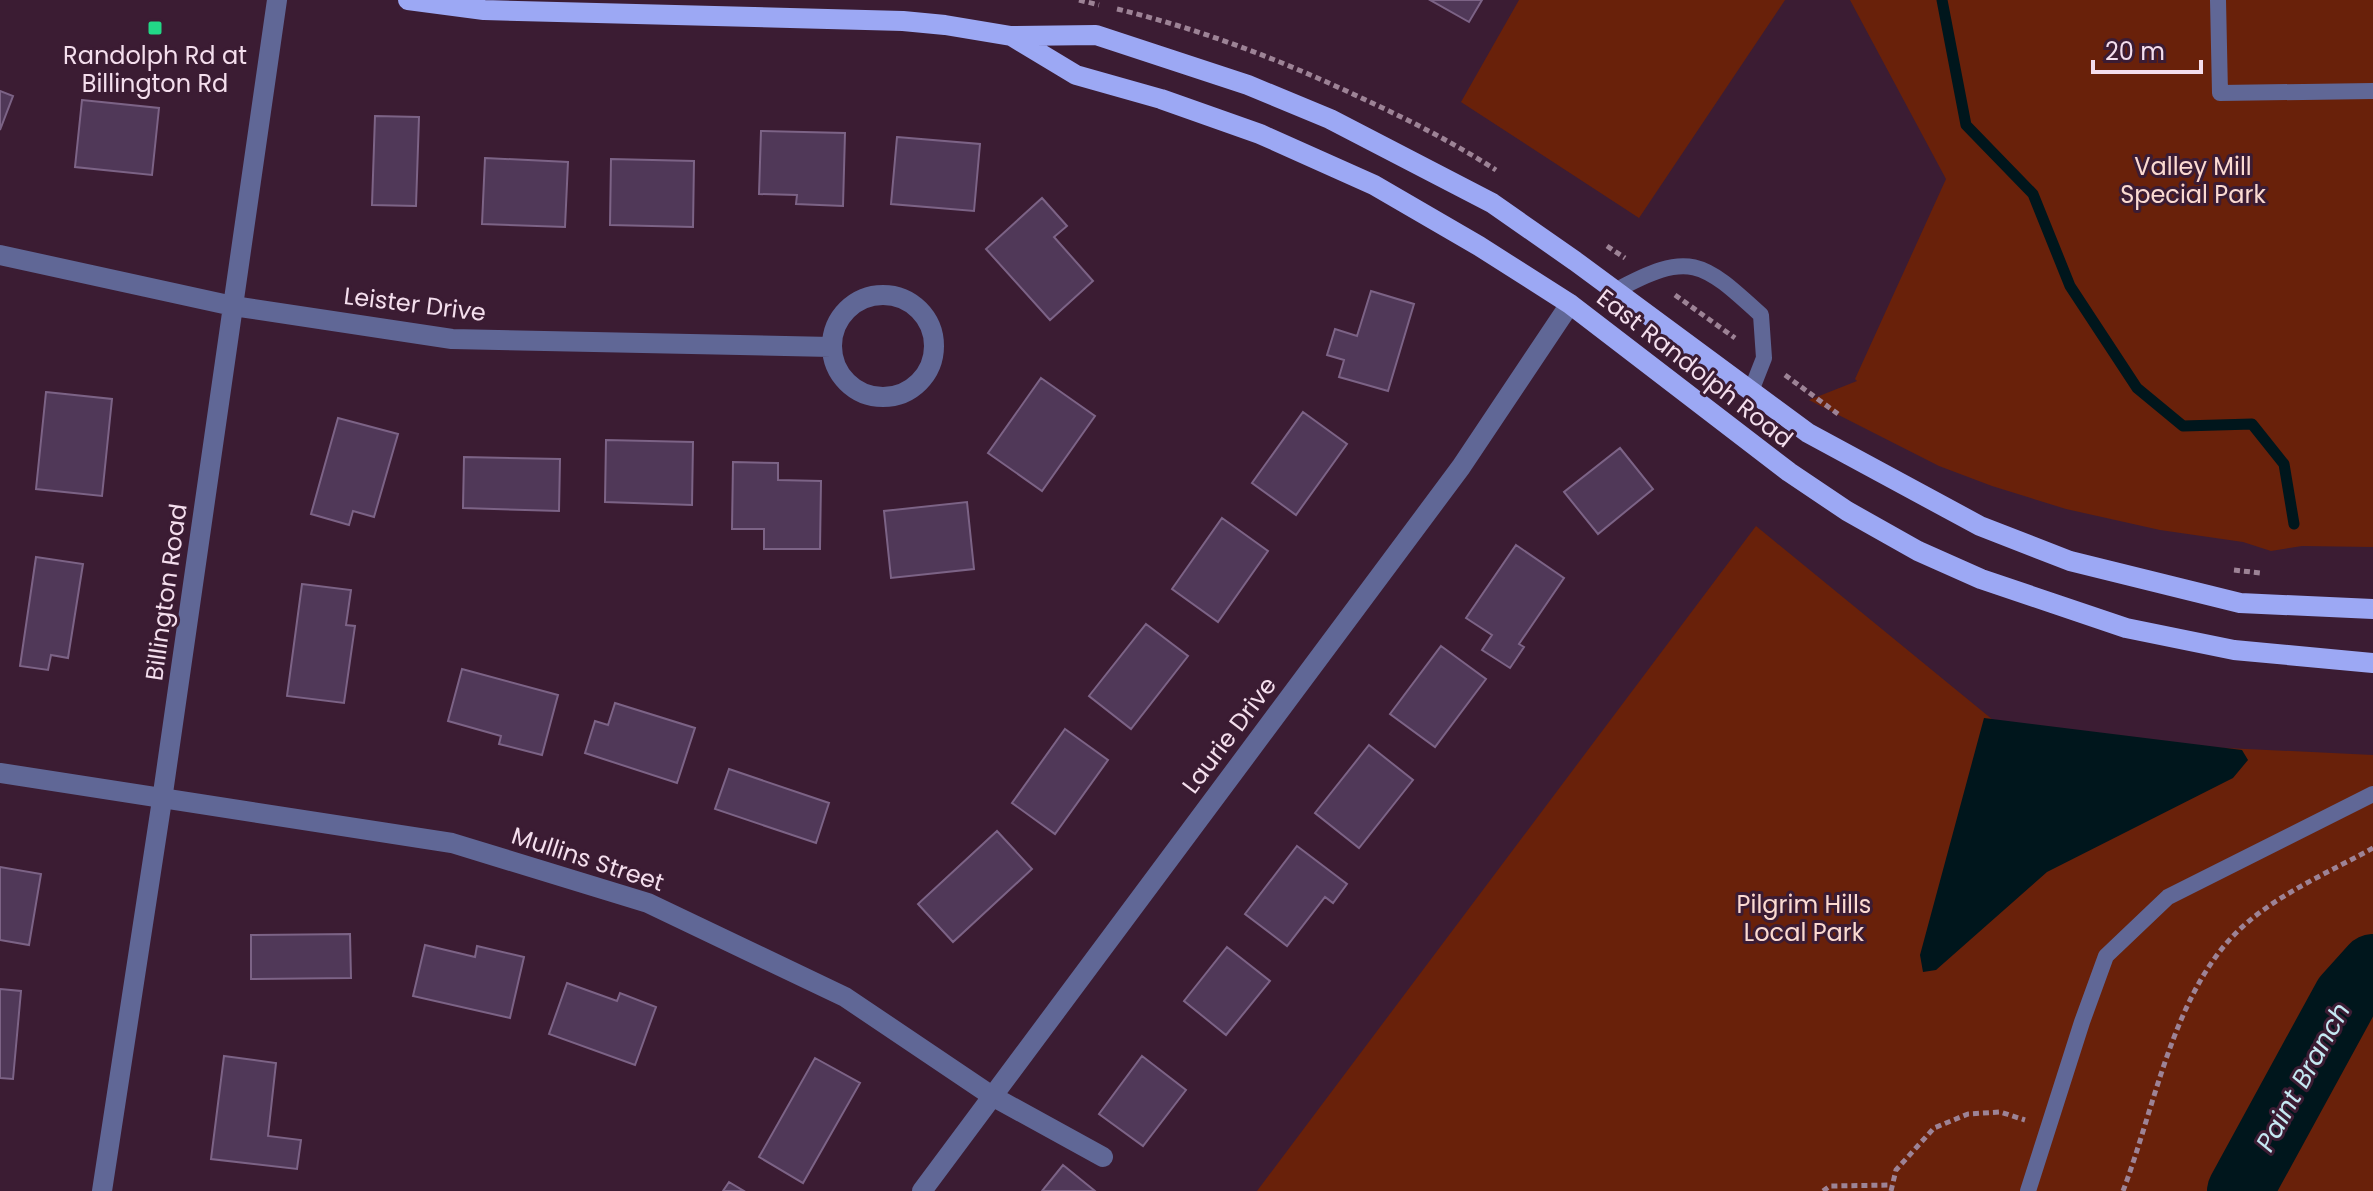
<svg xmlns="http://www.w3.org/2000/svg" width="2373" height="1191" viewBox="0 0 2373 1191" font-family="Poppins,sans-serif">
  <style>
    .green { fill: #69210a }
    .water { fill: #00161c }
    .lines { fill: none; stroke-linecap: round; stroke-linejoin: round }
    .stream { stroke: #00161c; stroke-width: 11 }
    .river { stroke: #00161c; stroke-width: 66 }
    .building { fill: #503858; stroke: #7c6386; stroke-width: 2 }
    .path { stroke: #9d8396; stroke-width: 5; stroke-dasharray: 6 4; stroke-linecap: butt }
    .service { stroke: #606796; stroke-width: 16 }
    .minor { stroke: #606796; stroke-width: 20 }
    .primary { stroke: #9ca8f4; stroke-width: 20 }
    .poi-dot { fill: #22d887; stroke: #3b1c33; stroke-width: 3 }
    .labels { text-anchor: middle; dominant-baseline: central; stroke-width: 6; stroke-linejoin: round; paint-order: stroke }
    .poi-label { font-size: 24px; fill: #f4deed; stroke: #3b1c33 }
    .park-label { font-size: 24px; fill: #fbdad1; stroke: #3b1c33 }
    .street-label { font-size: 24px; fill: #f4deed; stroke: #3b1c33 }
    .water-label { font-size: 26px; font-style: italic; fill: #c5e8f2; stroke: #3b1c33 }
  </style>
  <rect width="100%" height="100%" fill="#3b1c33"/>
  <!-- green -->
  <path class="green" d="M1519 0H1785L1639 218 1461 102Z
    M1850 0H2373V547L2302 546 2271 551 2243 542 2160 530 2066 509 1992 486 1939 466 1809 400 1857 381 1855 379 1946 179Z
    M1756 526 2015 738 2373 755V1191H1257Z"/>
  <!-- water -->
  <path class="water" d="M1984 718 2242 750 2248 760 2233 778 2047 872 1936 970 1923 972 1920 955Z"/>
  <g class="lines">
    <!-- stream -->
    <path class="stream" d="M1942 0 1966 125 2033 194 2070 286 2137 388 2183 426 2252 424 2284 464 2294 524"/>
    <!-- river -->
    <path class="river" d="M2240 1191 2346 997 2373 967"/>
  </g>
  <!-- building -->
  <path class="building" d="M1430 0H1482L1469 22Z
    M0 91 13 96 0 130Z
    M82 100 159 108 152 175 75 167Z
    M375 116 419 117 416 206 372 205Z
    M761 131 845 133 843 206 796 204 797 195 759 194Z
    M897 137 980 144 974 211 891 204Z
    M485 158 568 162 565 227 482 224Z
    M611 159 694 161 693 227 610 225Z
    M1042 198 1067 226 1054 237 1093 281 1050 320 986 249Z
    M1371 291 1414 304 1388 391 1339 377 1344 360 1327 355 1335 329 1357 336Z
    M1041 378 1095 416 1042 491 988 453Z
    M46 392 112 399 102 496 36 489Z
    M1303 412 1347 444 1296 515 1252 483Z
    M338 418 398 434 374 517 353 511 349 525 311 514Z
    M606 440 693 442 692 505 605 502Z
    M1620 448 1653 489 1598 534 1564 492Z
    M464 457 560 459 559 511 463 508Z
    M733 462 778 463V480L821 481 820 549H764V529H732Z
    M967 502 974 569 891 578 884 511Z
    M1222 518 1268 551 1218 622 1172 589Z
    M1516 545 1564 578 1519 644 1524 647 1510 668 1482 650 1492 635 1466 618Z
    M36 557 83 564 68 658 51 655 48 670 20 666Z
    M302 584 351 590 346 625 355 626 344 703 287 696Z
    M1146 624 1188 656 1131 729 1089 696Z
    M1441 646 1486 679 1435 747 1390 714Z
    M462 669 558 695 542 755 499 744 501 736 448 721Z
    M615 703 695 728 677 783 585 753 595 721 608 725Z
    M1065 729 1108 760 1055 834 1012 803Z
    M1369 745 1413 780 1359 848 1315 813Z
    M729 769 829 803 816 843 715 809Z
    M997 831 1032 869 953 942 918 904Z
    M1297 846 1347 884 1333 903 1325 897 1287 946 1245 914Z
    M0 867 41 874 29 945 0 940Z
    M350 934 351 978 251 979V935Z
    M425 945 475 957 477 946 524 957 510 1018 413 996Z
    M1227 947 1270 981 1226 1035 1184 1001Z
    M567 983 617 1001 620 993 656 1007 635 1065 549 1034Z
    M0 989 21 991 13 1079 0 1078Z
    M224 1056 276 1063 268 1136 301 1140 297 1169 211 1159Z
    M1142 1056 1186 1090 1143 1146 1099 1114Z
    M815 1058 860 1083 803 1183 759 1157Z
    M1063 1165 1095 1191H1042Z
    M729 1182 744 1191H723Z"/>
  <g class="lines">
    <!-- path -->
    <path class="path" d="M1079 0 1099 5
      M1117 9C1200 29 1278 59 1355 95 1403 117 1451 141 1496 170
      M1607 246 1625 258
      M1675 295 1735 338
      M1785 375 1838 414
      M2234 570 2260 573
      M1823 1191 1830 1186 1891 1185
      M1891 1191 1896 1170 1934 1128 1968 1114 2000 1112 2025 1120
      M2123 1191C2155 1107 2173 994 2238 931 2275 895 2328 873 2373 848"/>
    <!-- service -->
    <path class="service" d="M2218 0 2220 93 2373 91
      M1615 291C1690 250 1702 261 1761 315L1764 358 1751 391
      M2028 1191 2082 1022 2106 956 2168 897 2373 794"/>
    <!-- minor -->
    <path class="minor" d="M0 255 233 306 452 339 831 347
      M832 346a51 51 0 1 1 102 0a51 51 0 1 1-102 0Z
      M0 773 452 843 648 903 845 997 992 1096 1103 1157
      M102 1191 162 800 277 0
      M922 1191 1461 467 1570 304"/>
    <!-- primary -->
    <path class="primary" d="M408 0 484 10 903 21 945 25 1011 36 1096 35 1248 85 1330 119 1492 203 1575 261 1808 433 1980 526 2070 561 2240 603 2373 609
      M1013 37 1076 75 1161 99 1260 134 1374 185 1479 246 1570 304 1789 472 1847 511 1918 551 1981 579 2126 628 2234 650 2373 663"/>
  </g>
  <!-- markers -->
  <rect class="poi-dot" x="147" y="20" width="16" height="16" rx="4"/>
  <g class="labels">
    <!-- poi labels -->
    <g class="poi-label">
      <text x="155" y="55">Randolph Rd at<tspan x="155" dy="28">Billington Rd</tspan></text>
    </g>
    <!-- park labels -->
    <g class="park-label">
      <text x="2193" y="166">Valley Mill<tspan x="2193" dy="28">Special Park</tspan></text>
      <text x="1804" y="904">Pilgrim Hills<tspan x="1804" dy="28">Local Park</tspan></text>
    </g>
    <!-- street labels -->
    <g class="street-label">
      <text transform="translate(415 304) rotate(7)">Leister Drive</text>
      <text transform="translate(1695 368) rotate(38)">East Randolph Road</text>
      <text transform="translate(166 592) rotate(-82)">Billington Road</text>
      <text transform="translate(1229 735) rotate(-53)">Laurie Drive</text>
      <text transform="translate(588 859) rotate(18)">Mullins Street</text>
    </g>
    <!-- water labels -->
    <g class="water-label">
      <text transform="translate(2303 1077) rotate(-61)">Paint Branch</text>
    </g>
  </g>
  <!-- scale -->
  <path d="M2093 60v12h108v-12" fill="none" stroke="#f4deed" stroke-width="4"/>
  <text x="2105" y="60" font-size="24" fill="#f4deed" stroke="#3b1c33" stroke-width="6" paint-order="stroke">20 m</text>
</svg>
